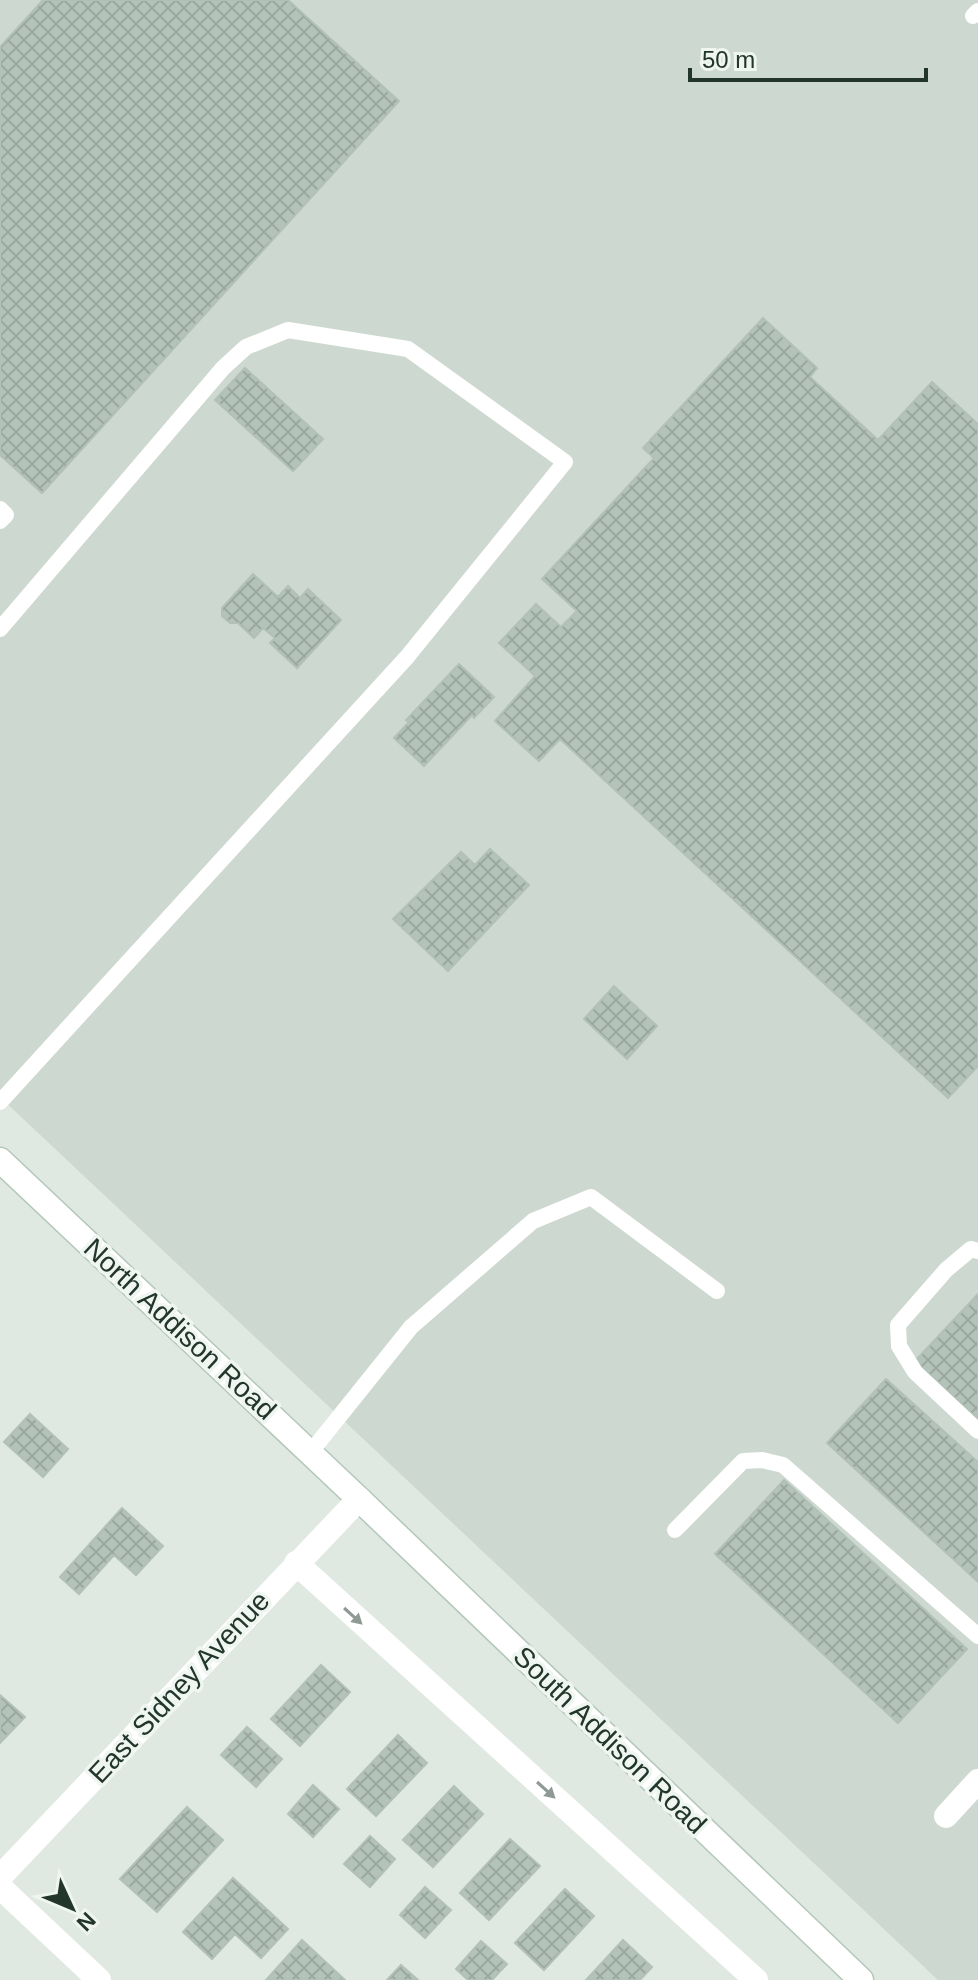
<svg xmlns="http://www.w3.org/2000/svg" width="978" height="1980" viewBox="0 0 978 1980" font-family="Arial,sans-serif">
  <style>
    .built { fill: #cdd8d0 }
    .building { fill: url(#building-cross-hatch); stroke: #b2c1b7; stroke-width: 2 }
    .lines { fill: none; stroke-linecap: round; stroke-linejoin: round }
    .secondary-casing { stroke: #b3c7ba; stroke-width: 27 }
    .lane { stroke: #fff; stroke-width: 16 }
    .street { stroke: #fff; stroke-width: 24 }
    .secondary { stroke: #fff; stroke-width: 24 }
    .oneway { fill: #909a95 }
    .labels { text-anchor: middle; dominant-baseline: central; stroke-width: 7; stroke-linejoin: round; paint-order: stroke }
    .street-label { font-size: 28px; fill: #22362b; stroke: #eff5f0 }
  </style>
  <defs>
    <pattern id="building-cross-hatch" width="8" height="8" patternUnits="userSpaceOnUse" patternTransform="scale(2)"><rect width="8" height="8" fill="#b4c3ba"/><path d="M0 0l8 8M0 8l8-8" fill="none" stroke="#9aa8a0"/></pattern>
  </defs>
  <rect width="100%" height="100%" fill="#dfe8e1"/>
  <!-- built -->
  <path class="built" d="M0 0H978V1980H938L0 1097Z"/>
  <!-- building -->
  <path class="building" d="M43 0H288L399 101 42 493 0 455V47Z
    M763 318 817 368 810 377 878 440 932 382 978 424V1066L948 1098 560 739 539 761 495 721 535 676 499 643 536 604 561 627 577 611 542 579 654 458 643 448Z
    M245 368 323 439 293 471 215 400Z
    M253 574 278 597 288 586 300 598 308 589 341 620 297 668 270 643 275 638 263 628 254 638 238 623H230L222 616V608Z
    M459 664 494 697 474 718 472 715 424 766 394 738 409 722 406 720Z
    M490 849 529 885 448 971 393 919 461 852 475 865Z
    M614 986 657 1026 627 1059 584 1019Z
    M978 1294V1419L915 1361Z
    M886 1379 978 1462V1582L827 1443Z
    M30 1414 68 1449 43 1477 4 1442Z
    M784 1480 967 1649 898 1723 715 1554Z
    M122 1508 163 1546 136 1575 114 1555 79 1594 60 1577Z
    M321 1665 350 1692 300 1746 271 1719Z
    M0 1695 25 1717 0 1743Z
    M247 1727 282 1759 256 1787 221 1755Z
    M398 1735 427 1763 376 1816 347 1789Z
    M313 1785 339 1809 313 1837 288 1814Z
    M454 1786 483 1814 433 1867 403 1840Z
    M187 1807 223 1840 157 1912 120 1879Z
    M370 1836 395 1859 370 1887 344 1864Z
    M510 1839 540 1866 489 1920 460 1893Z
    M233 1878 288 1929 261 1958 235 1934 212 1959 183 1932Z
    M425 1887 451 1910 425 1938 400 1915Z
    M565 1889 594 1916 544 1970 515 1943Z
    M302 1940 345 1980H266Z
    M623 1940 652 1967 640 1980H586Z
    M481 1941 507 1964 492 1980H468L456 1969Z
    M401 1965 418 1980H387Z"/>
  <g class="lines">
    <!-- secondary casing -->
    <g class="secondary-casing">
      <path id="secondary" d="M0 1160 359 1499 861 1980"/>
    </g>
    <!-- lane -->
    <path class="lane" d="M973 16 978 11
      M0 509 6 515 0 521
      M0 629 223 368 246 347 288 330 408 349 565 462 407 657 0 1102
      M978 1251 971 1249 946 1270 898 1325 899 1346 915 1372 978 1431
      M310 1453 411 1327 533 1221 591 1197 717 1291
      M675 1530 743 1461 762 1460 783 1465 978 1636"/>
    <!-- street -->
    <path class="street" d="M296 1563 756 1980
      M946 1816 978 1781
      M0 1877 359 1499
      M0 1887 99 1980"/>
    <!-- secondary -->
    <use href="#secondary" class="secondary"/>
  </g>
  <!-- one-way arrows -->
  <defs><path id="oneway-solid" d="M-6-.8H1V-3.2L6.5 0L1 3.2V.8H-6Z" transform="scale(2)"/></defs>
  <g class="oneway">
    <use href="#oneway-solid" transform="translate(353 1616) rotate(42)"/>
    <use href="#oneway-solid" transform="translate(546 1790) rotate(42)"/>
  </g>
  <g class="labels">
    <!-- street labels -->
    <g class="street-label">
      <text transform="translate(180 1329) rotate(43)">North Addison Road</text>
      <text transform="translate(179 1687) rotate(-47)">East Sidney Avenue</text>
      <text transform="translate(610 1740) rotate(44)">South Addison Road</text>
    </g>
  </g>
  <!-- north arrow -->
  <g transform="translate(72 1908) rotate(134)" stroke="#eff5f0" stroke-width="6" paint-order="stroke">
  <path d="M0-6L14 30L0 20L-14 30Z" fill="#22362b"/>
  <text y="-12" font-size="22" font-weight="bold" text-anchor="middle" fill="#22362b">N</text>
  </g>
  <!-- scale -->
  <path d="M690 68v12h236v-12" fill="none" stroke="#22362b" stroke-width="4"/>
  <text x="702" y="68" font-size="24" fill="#22362b" stroke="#eff5f0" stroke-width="6" paint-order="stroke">50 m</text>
</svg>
